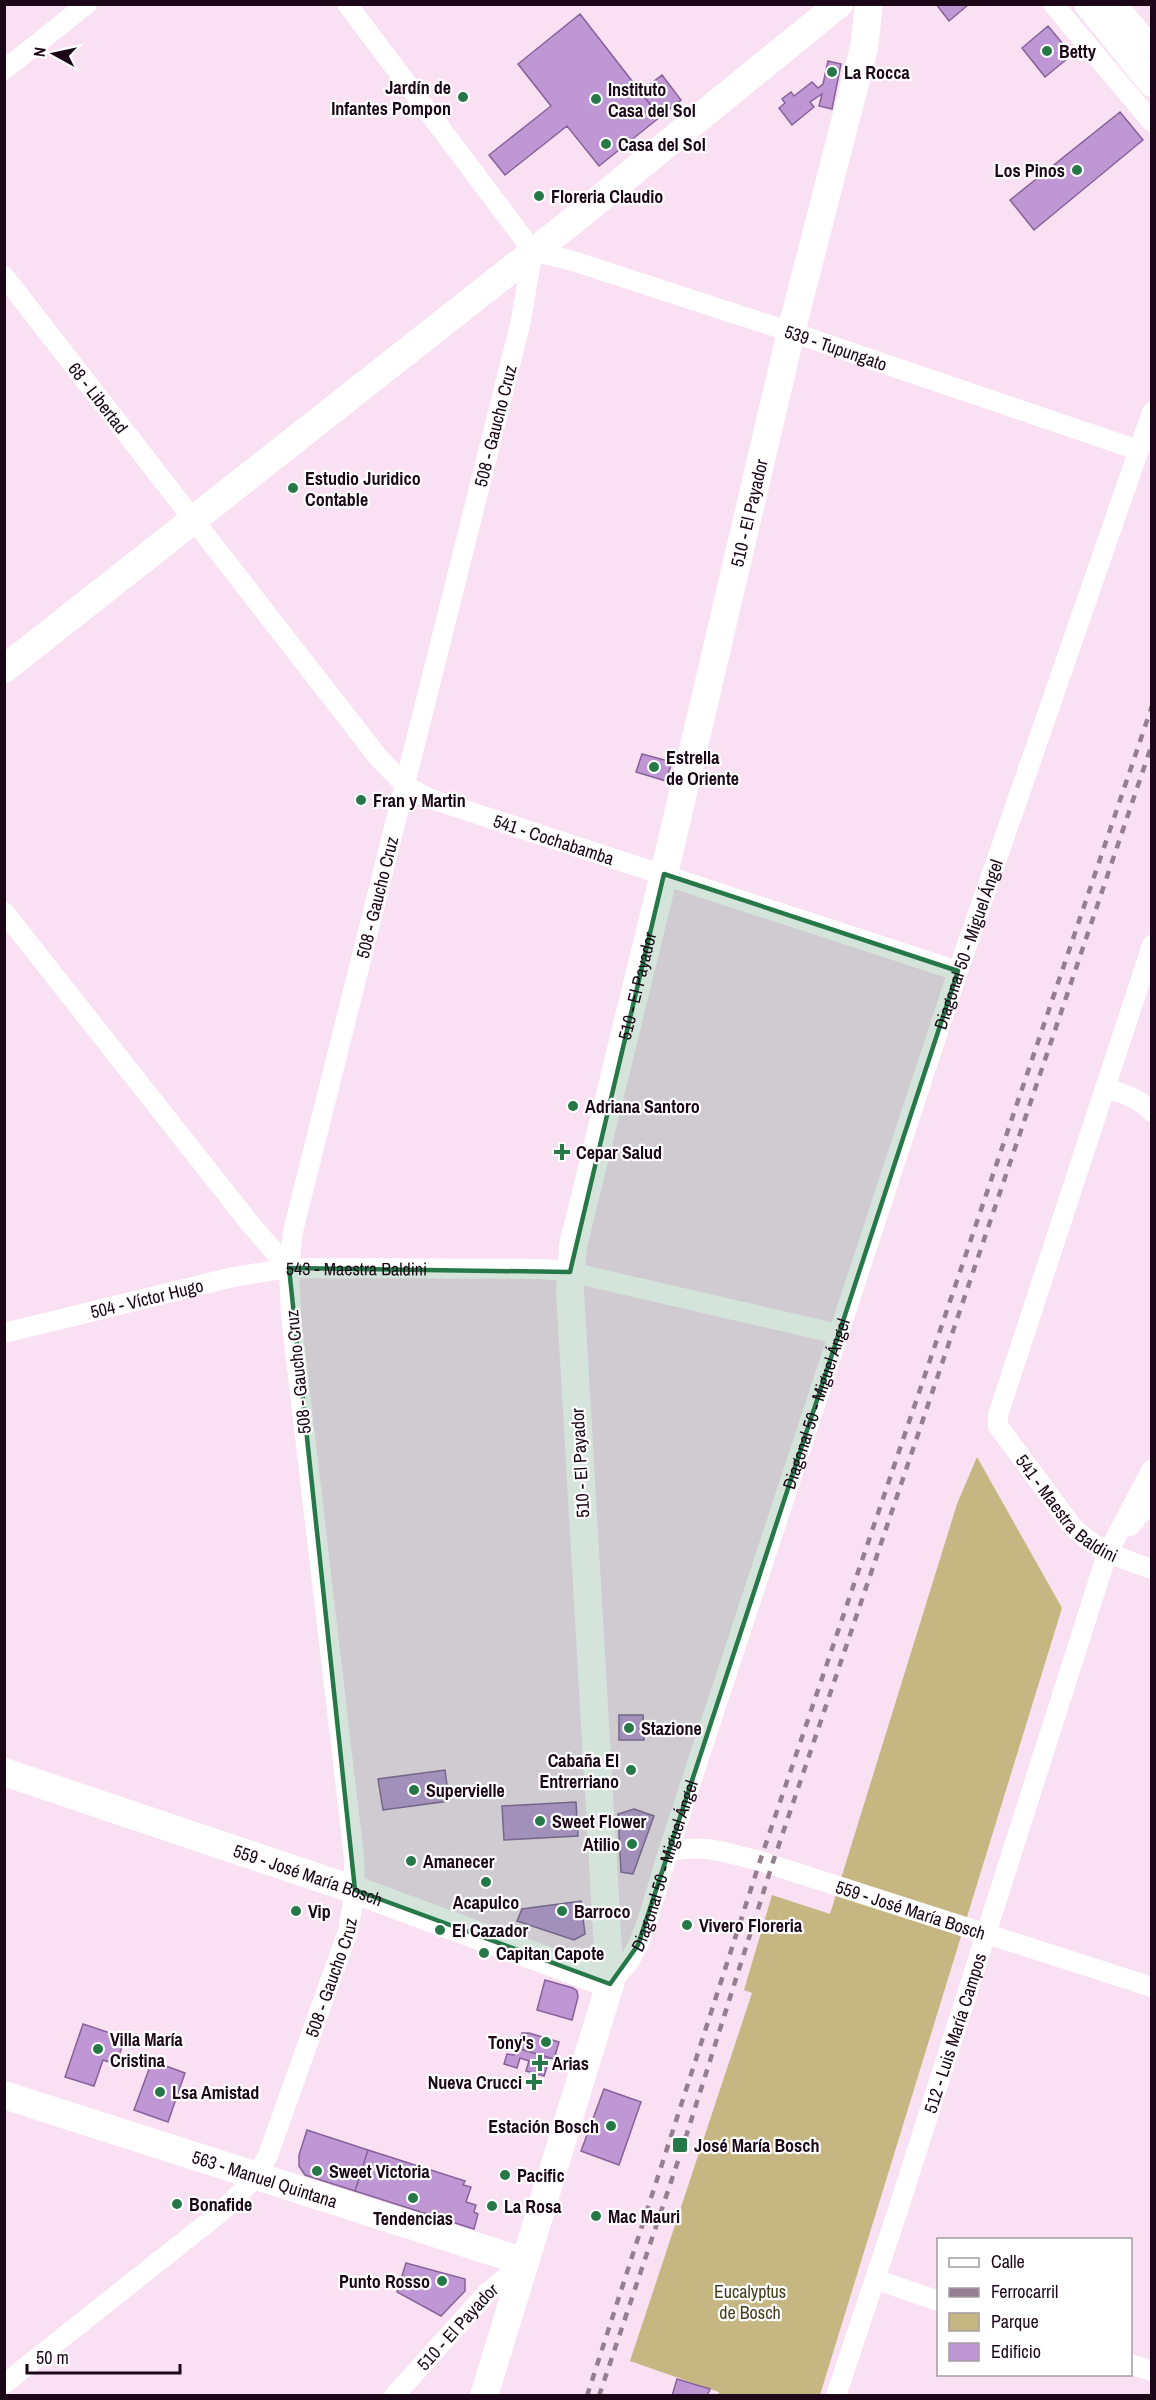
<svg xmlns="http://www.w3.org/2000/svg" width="1156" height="2400" viewBox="0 0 1156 2400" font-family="'Archivo Narrow',sans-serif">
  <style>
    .green { fill: #c6b782 }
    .building { fill: #c097d5; stroke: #876299; stroke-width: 1.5 }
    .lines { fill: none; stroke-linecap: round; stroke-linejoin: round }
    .street { stroke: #fff; stroke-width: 20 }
    .secondary { stroke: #fff; stroke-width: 28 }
    .rail { stroke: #957e90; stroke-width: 4.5; stroke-dasharray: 8 8; stroke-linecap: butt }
    .marked { fill: #277849; fill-opacity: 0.2; stroke: #277849; stroke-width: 4.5; stroke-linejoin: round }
    .poi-dot { fill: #277849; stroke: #fff; stroke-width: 2 }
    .labels { text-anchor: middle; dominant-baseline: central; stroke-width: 4.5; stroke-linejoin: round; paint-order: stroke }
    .poi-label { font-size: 18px; font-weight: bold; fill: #1b0718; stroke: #fff; text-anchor: start }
    .street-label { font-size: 18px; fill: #1b0718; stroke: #fff }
    .park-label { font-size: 18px; fill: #463d1b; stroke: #fff }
  </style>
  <rect width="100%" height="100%" fill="#f9e0f3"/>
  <!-- green -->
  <path class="green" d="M977 1457 1062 1608 820 2395H718L719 2392 630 2361 752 1993 744 1990 772 1895 830 1914 957 1504Z"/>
  <!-- building -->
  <path class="building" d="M936 4H969L949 21Z
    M580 14 660 117 599 166 567 126 505 175 489 155 551 106 518 64Z
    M1048 26 1072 55 1045 77 1022 48Z
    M828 61 841 64 832 109 819 106 822 94 810 102 814 107 792 125 779 108 785 103 782 99 791 92 794 96 812 82 818 88 823 84Z
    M662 75 681 100 660 117 640 92Z
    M1120 112 1143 140 1034 230 1010 200Z
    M642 754 672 762 666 781 636 772Z
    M619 1715H643L644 1740H619Z
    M445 1770 449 1801 383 1810 378 1779Z
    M576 1802 578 1836 504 1840 502 1806Z
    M634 1809 654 1816 633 1874 621 1872 618 1814Z
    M581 1901 585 1934 574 1940 517 1921 522 1909Z
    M545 1980 573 1988 577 1991 578 1997 572 2020 537 2010Z
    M83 2024 125 2038 116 2064 103 2060 94 2086 65 2077Z
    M522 2033H529L559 2042 554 2059 517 2048Z
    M517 2048 550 2058 544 2076 526 2071 529 2061 520 2058 517 2068 504 2064 507 2054 514 2055Z
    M152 2061 185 2073 168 2122 134 2110Z
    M604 2089 641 2102 619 2165 581 2151Z
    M307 2130 368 2150 355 2191 305 2175 299 2166V2155Z
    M368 2150 465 2181 463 2185 471 2187 466 2202 476 2205 474 2212 478 2214 474 2229 355 2191Z
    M406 2263 465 2279V2291L441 2316 397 2292Z
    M677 2379 710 2389 707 2396H672Z"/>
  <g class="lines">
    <!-- street -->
    <g class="street">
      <path d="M347 4 533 251"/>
      <path d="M1053 4 1152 122"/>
      <path d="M1117 4 1152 46"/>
      <path d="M4 70 87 4"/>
      <path id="s1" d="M533 251 573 261 791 332 1138 450"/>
      <path id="s2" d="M4 276 378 757 406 786 431 799 958 971"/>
      <path d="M4 912 252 1226 289 1268"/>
      <path id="s3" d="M1152 945 998 1415V1426L1072 1526C1097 1551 1119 1558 1152 1569"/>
      <path d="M1105 1088C1124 1094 1138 1097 1152 1112"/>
      <path id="s4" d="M4 1333 233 1277 289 1268 543 1269 570 1272 838 1334"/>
      <path d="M1130 1526 1152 1500"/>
      <path id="s5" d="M668 1852C703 1843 726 1853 760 1861L1152 1987"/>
      <path id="s6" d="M610 1984 630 1960 638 1945 647 1922 668 1852 958 971 1152 412"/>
      <path d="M875 2279 938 2301"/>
      <path d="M1130 2364 1152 2371"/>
      <path id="s7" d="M4 2384 221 2212 256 2177 268 2155 348 1931 355 1890 354 1857 291 1316 289 1268 293 1231 520 325 533 251"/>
      <path id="s8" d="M394 2396 488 2292 525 2262"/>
      <path id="s9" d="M836 2396 898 2210 1107 1554 1152 1469"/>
    </g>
    <!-- secondary -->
    <g class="secondary">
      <path d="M1088 4 1152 83"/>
      <path d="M4 669 570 223 839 4"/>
      <path id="s10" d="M4 1772 355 1890 610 1984"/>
      <path id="s11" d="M4 2095 525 2262"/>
      <path id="s12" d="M484 2396 610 1984 570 1290 573 1246 664 874 791 332 864 48 869 4"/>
    </g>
    <!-- rail -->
    <path class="rail" d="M587 2396 760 1861 1152 706
      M599 2396 683 2146 772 1865 1152 744"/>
  </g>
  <!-- marked area -->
  <path class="marked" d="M664 874 958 971 638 1945 610 1984 355 1890 289 1268 570 1272Z"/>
  <!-- markers -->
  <g class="poi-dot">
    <circle cx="1047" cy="51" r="6"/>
    <circle cx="832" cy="72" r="6"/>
    <circle cx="463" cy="97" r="6"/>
    <circle cx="596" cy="99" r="6"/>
    <circle cx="606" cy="144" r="6"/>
    <circle cx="1077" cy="170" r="6"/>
    <circle cx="539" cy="196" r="6"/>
    <circle cx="293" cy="488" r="6"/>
    <circle cx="654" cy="767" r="6"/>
    <circle cx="361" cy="800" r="6"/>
    <circle cx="573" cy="1106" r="6"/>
    <path d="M559 1143h6v6h6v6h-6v6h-6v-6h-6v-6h6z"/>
    <circle cx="629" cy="1728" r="6"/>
    <circle cx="631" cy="1770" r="6"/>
    <circle cx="414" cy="1790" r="6"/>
    <circle cx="540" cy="1821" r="6"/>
    <circle cx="632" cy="1844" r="6"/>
    <circle cx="411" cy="1861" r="6"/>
    <circle cx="486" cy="1882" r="6"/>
    <circle cx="296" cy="1911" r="6"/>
    <circle cx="562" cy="1911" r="6"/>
    <circle cx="687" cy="1925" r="6"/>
    <circle cx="440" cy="1930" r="6"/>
    <circle cx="484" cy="1953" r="6"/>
    <circle cx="546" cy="2042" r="6"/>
    <circle cx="98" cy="2049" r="6"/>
    <path d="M537 2054h6v6h6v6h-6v6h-6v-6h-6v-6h6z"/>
    <path d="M531 2073h6v6h6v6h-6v6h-6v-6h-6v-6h6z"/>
    <circle cx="160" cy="2092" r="6"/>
    <circle cx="611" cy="2126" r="6"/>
    <rect x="672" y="2137" width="16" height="16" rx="3"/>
    <circle cx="317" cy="2171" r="6"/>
    <circle cx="505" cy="2175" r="6"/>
    <circle cx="413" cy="2198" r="6"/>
    <circle cx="177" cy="2204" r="6"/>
    <circle cx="492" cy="2206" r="6"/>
    <circle cx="596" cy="2216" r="6"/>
    <circle cx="442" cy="2281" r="6"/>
  </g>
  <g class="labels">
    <!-- poi labels -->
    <g class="poi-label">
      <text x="1059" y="51">Betty</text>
      <text x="844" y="72">La Rocca</text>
      <text x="451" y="87" text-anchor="end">Jardín de<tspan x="451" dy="21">Infantes Pompon</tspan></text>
      <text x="608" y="89">Instituto<tspan x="608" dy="21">Casa del Sol</tspan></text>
      <text x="618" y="144">Casa del Sol</text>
      <text x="1065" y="170" text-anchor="end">Los Pinos</text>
      <text x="551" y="196">Floreria Claudio</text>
      <text x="305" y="478">Estudio Juridico<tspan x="305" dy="21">Contable</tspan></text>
      <text x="666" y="757">Estrella<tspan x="666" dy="21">de Oriente</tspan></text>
      <text x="373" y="800">Fran y Martin</text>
      <text x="585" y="1106">Adriana Santoro</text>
      <text x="576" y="1152">Cepar Salud</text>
      <text x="641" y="1728">Stazione</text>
      <text x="619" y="1760" text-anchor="end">Cabaña El<tspan x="619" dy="21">Entrerriano</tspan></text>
      <text x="426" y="1790">Supervielle</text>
      <text x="552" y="1821">Sweet Flower</text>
      <text x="620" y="1844" text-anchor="end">Atilio</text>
      <text x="423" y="1861">Amanecer</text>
      <text x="486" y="1902" text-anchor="middle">Acapulco</text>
      <text x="308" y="1911">Vip</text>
      <text x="574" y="1911">Barroco</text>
      <text x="699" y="1925">Vivero Floreria</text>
      <text x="452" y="1930">El Cazador</text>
      <text x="496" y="1953">Capitan Capote</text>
      <text x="110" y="2039">Villa María<tspan x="110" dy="21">Cristina</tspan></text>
      <text x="534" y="2042" text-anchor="end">Tony's</text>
      <text x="552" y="2063">Arias</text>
      <text x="522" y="2082" text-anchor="end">Nueva Crucci</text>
      <text x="172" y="2092">Lsa Amistad</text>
      <text x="599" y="2126" text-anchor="end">Estación Bosch</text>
      <text x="694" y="2145">José María Bosch</text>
      <text x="329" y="2171">Sweet Victoria</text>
      <text x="517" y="2175">Pacific</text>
      <text x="189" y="2204">Bonafide</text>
      <text x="504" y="2206">La Rosa</text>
      <text x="608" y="2216">Mac Mauri</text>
      <text x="413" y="2218" text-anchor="middle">Tendencias</text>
      <text x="430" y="2281" text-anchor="end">Punto Rosso</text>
    </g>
    <!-- street labels -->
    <g class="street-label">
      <text stroke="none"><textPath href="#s1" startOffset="318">539 - Tupungato</textPath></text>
      <text stroke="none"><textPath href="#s2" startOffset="154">68 - Libertad</textPath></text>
      <text stroke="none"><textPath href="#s7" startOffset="2124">508 - Gaucho Cruz</textPath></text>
      <text stroke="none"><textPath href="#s12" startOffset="1924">510 - El Payador</textPath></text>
      <text stroke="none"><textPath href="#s2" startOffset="807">541 - Cochabamba</textPath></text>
      <text stroke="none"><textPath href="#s7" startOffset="1638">508 - Gaucho Cruz</textPath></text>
      <text stroke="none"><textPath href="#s6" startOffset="1102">Diagonal 50 - Miguel Ángel</textPath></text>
      <text stroke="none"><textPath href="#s12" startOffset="1438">510 - El Payador</textPath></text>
      <text stroke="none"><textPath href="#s4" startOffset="360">543 - Maestra Baldini</textPath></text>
      <text stroke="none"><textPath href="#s4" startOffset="147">504 - Víctor Hugo</textPath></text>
      <text transform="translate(298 1372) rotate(-96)">508 - Gaucho Cruz</text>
      <text stroke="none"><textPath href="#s6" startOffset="618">Diagonal 50 - Miguel Ángel</textPath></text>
      <text transform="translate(580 1463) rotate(-93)">510 - El Payador</text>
      <text stroke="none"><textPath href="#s3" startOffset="614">541 - Maestra Baldini</textPath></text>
      <text stroke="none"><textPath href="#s6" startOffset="132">Diagonal 50 - Miguel Ángel</textPath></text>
      <text stroke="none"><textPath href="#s10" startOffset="321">559 - José María Bosch</textPath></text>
      <text stroke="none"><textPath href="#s5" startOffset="252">559 - José María Bosch</textPath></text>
      <text stroke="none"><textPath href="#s7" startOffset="540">508 - Gaucho Cruz</textPath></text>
      <text stroke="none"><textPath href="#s9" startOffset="382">512 - Luis María Campos</textPath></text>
      <text stroke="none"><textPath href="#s11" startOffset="274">563 - Manuel Quintana</textPath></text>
      <text stroke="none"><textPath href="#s8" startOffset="94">510 - El Payador</textPath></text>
    </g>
    <!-- park labels -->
    <g class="park-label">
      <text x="750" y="2291">Eucalyptus<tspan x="750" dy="21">de Bosch</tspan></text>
    </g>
  </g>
  <!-- border -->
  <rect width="1156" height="2400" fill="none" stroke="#1b0718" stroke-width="12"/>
  <!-- legend -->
  <rect x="937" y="2238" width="195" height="138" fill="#ffffff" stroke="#a49ca3" stroke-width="1.5"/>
  <rect x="949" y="2258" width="30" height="9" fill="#ffffff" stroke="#a49ca3" stroke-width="1.5"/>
  <text x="991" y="2268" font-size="18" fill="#1b0718">Calle</text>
  <rect x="949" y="2288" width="30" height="9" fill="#957e90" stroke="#a49ca3" stroke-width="1.5"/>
  <text x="991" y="2298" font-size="18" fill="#1b0718">Ferrocarril</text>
  <rect x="949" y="2313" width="30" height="18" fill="#c6b782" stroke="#a49ca3" stroke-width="1.5"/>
  <text x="991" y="2328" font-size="18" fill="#1b0718">Parque</text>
  <rect x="949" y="2343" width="30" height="18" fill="#c097d5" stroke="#a49ca3" stroke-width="1.5"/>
  <text x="991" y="2358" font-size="18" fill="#1b0718">Edificio</text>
  <!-- north arrow -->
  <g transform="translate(54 54) rotate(278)" stroke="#ffffff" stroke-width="4.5" paint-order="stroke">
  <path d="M0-4.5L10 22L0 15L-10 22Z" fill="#1b0718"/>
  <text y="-9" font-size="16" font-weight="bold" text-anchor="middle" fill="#1b0718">N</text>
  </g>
  <!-- scale -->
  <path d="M27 2364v9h153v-9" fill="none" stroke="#1b0718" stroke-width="3"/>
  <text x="36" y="2364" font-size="18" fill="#1b0718" stroke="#ffffff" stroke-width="4.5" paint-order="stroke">50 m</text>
</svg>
